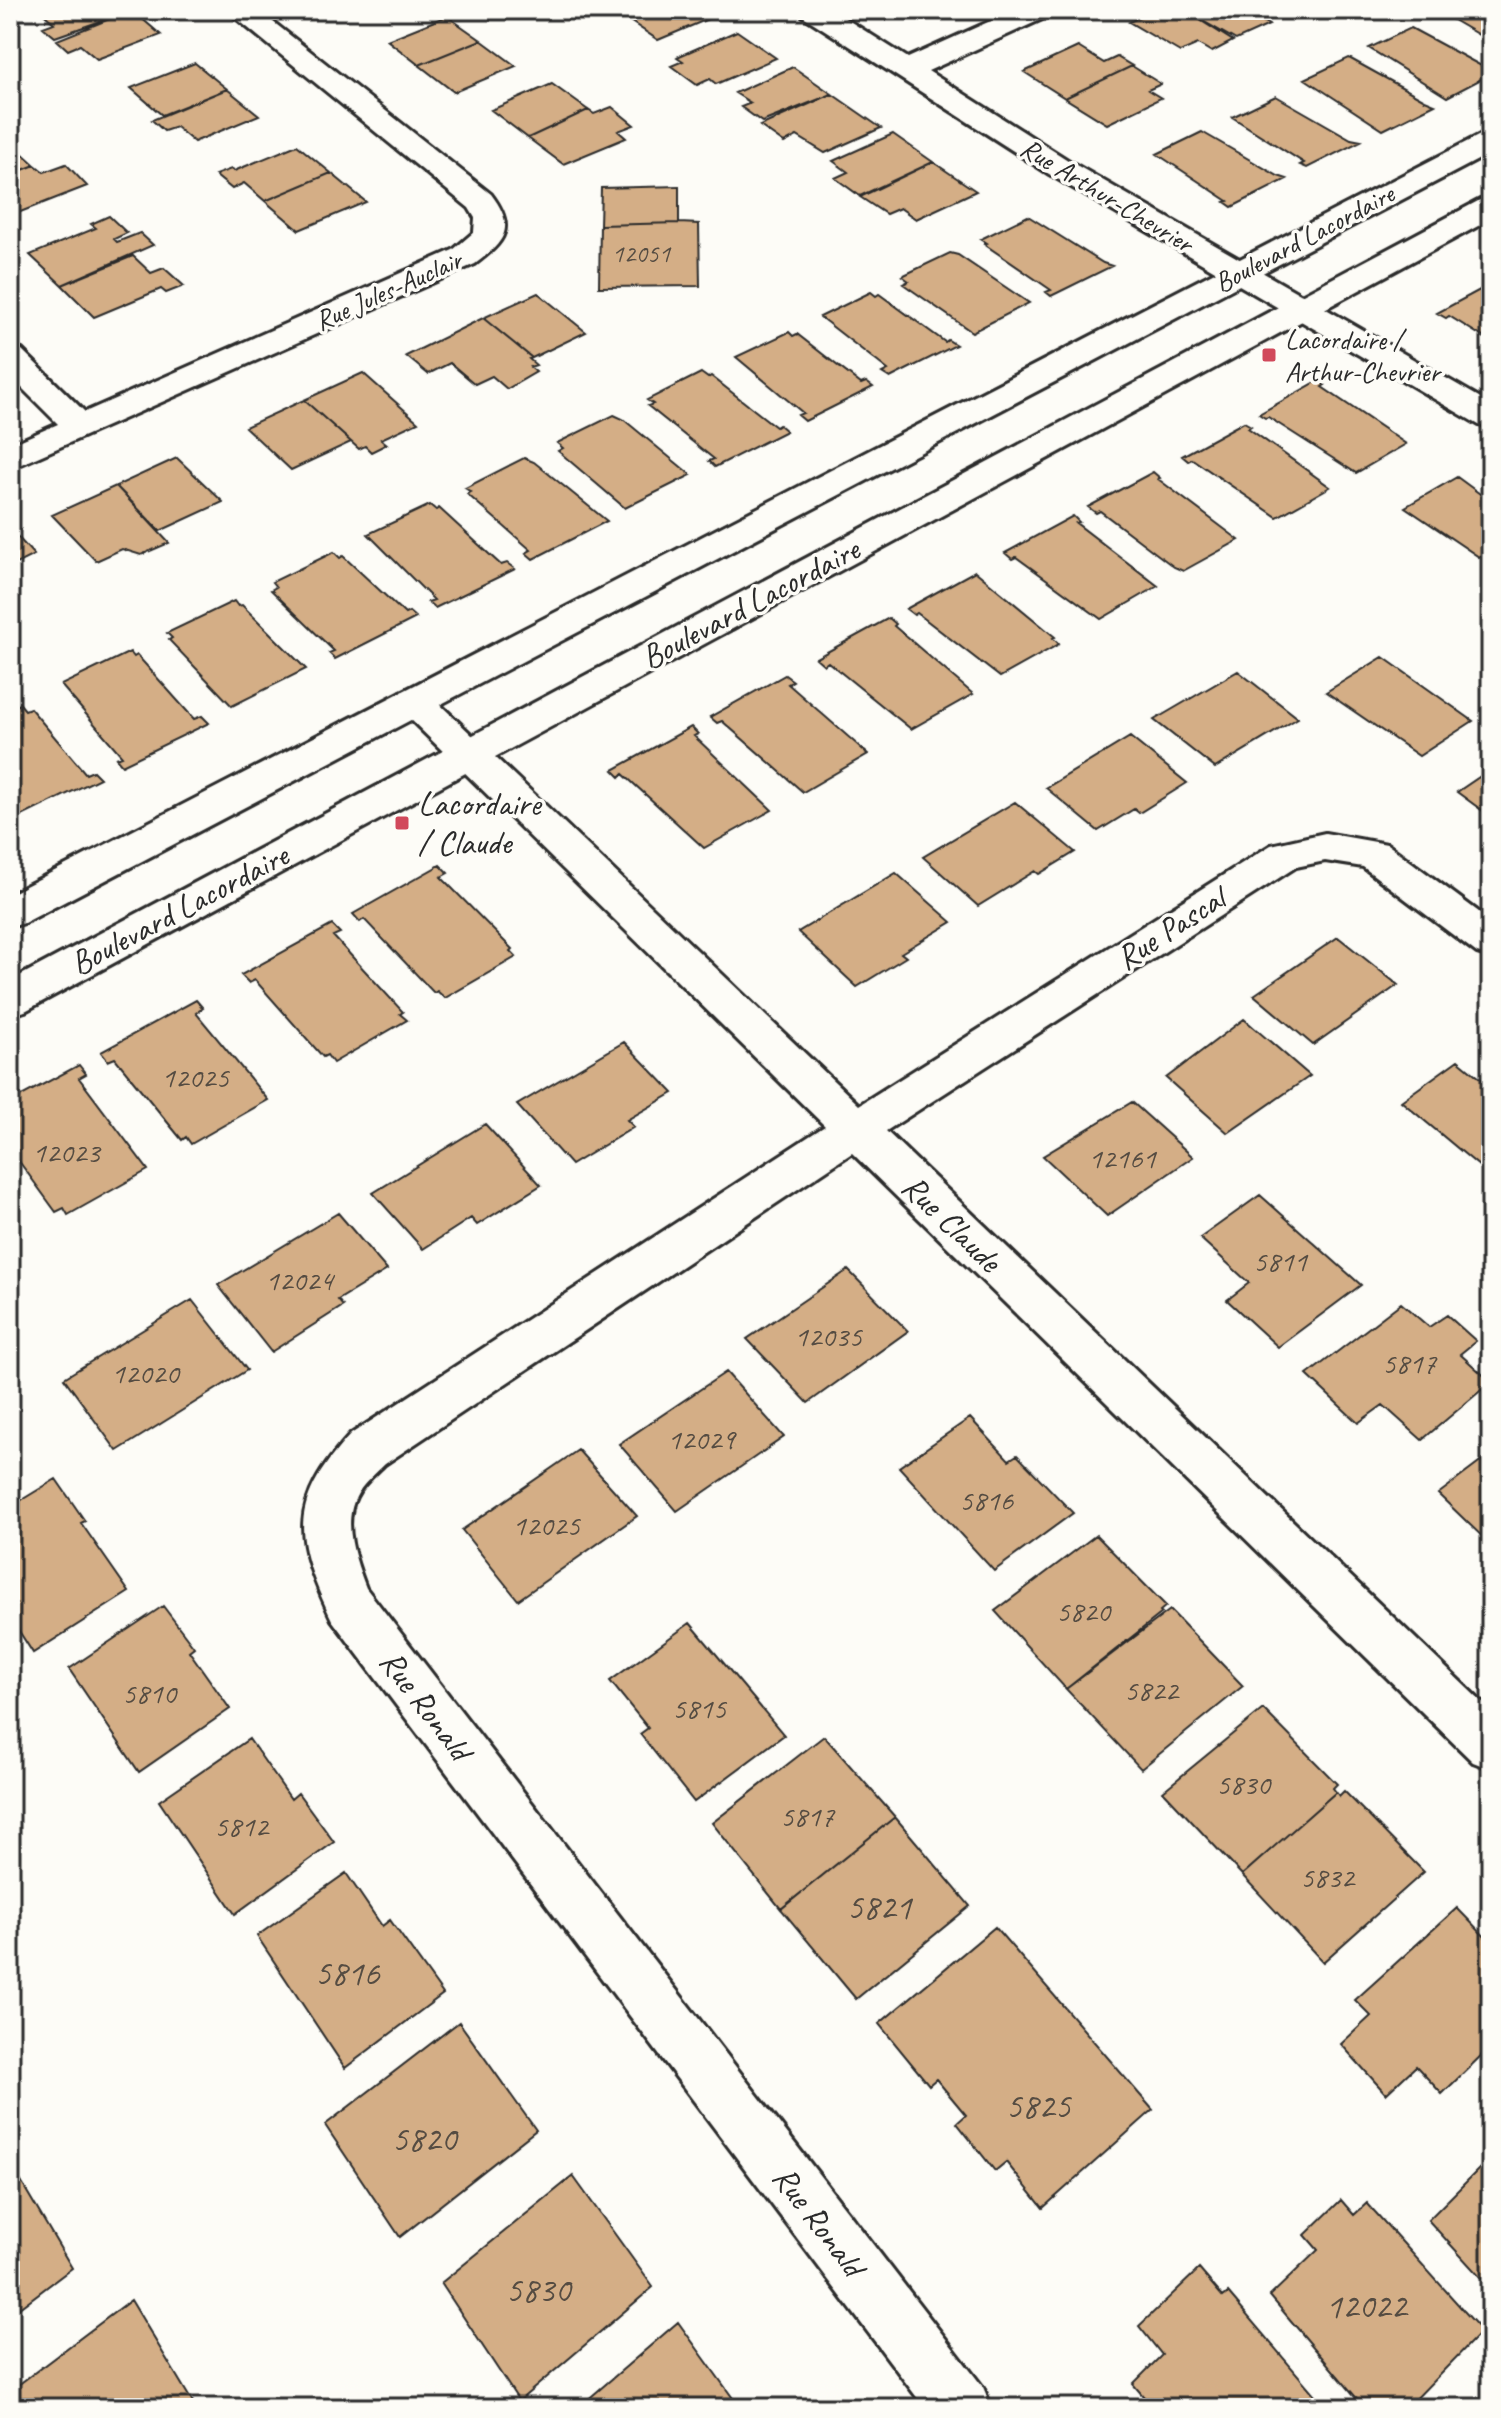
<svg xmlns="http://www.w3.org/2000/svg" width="1501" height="2418" viewBox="0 0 1501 2418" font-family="Caveat,sans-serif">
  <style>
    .building { fill: #d4ae86; stroke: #2b2b2b; stroke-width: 2 }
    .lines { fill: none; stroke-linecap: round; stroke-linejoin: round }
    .street-casing { stroke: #2b2b2b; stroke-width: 6 }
    .secondary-casing { stroke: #2b2b2b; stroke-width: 6 }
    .street { fill: #fdfcf7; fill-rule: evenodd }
    .secondary { fill: #fdfcf7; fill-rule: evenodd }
    .poi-dot { fill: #d1495b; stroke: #fdfcf7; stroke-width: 3 }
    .labels { text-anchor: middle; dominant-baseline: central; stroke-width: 7; stroke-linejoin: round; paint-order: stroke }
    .far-number-label { font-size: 26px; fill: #554c42 }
    .far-street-label { font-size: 28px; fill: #2b2b2b; stroke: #fdfcf7 }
    .far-poi-label { font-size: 28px; fill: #2b2b2b; stroke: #fdfcf7; text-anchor: start }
    .number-label { font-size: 30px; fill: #554c42 }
    .street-label { font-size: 34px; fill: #2b2b2b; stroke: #fdfcf7 }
    .poi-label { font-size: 34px; fill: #2b2b2b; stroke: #fdfcf7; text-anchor: start }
    .near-number-label { font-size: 36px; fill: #554c42 }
  </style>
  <rect width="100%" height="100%" fill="#fdfcf7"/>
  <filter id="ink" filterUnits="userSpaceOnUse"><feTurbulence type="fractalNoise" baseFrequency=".0125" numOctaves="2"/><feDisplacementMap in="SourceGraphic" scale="16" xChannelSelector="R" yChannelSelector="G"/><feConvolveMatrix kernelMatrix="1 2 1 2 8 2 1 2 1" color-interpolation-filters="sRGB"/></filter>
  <g filter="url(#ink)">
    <!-- building -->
    <path class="building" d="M39 10H132L55 37 43 27 54 23Z
      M132 10 161 35 97 59 80 45 68 50 57 40Z
      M633 10H706L715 16 658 40 621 15Z
      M1154 10H1184L1233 41 1212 52 1198 44 1180 52 1129 22Z
      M1184 10H1258L1263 13 1256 17 1269 25 1236 40Z
      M1448 10H1491V42L1441 13Z
      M447 16 481 40 419 65 387 40Z
      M1411 28 1487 69 1490 67 1491 74 1447 97 1369 48Z
      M737 31 776 58 716 84 710 79 697 85 671 66 683 61 677 57Z
      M481 40 516 66 454 92 419 65Z
      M1078 47 1104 63 1117 57 1132 66 1065 98 1024 72Z
      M1349 58 1425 100 1435 104 1383 130 1305 79Z
      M195 63 227 89 162 115 131 88Z
      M1132 66 1161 84 1148 90 1161 98 1107 124 1065 98Z
      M793 67 832 94 762 122 741 107 751 103 735 93Z
      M552 84 588 110 528 138 491 110Z
      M227 89 259 115 194 142 176 127 164 131 152 120Z
      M832 94 881 128 825 153 797 136 784 143 760 126Z
      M1276 96 1351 139 1361 141 1307 168 1300 165 1304 163 1232 117Z
      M612 107 634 125 618 131 626 138 563 164 528 138 588 110 594 114Z
      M1202 132 1278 176 1287 179 1232 207 1225 202 1228 201 1157 154Z
      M893 134 933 162 860 196 835 178 848 172 833 161Z
      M10 142 35 165 10 175Z
      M297 145 331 173 265 201 244 183 232 189 215 175 231 169 234 171Z
      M933 162 976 191 916 219 900 208 886 214 860 197Z
      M66 164 87 186 10 216V175L35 165 44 172Z
      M331 173 366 202 299 230 265 201Z
      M679 186V223L600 225 601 188Z
      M109 216 127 233 114 239 117 242 140 233 153 245 62 285 30 255 96 228 91 224Z
      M1028 216 1103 263 1112 266 1051 296 1046 292 1051 290 984 244 987 243 981 239Z
      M679 223 699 224 700 286 599 287 600 225Z
      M950 253 958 255 1029 303 972 332 903 284 909 281 902 276Z
      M133 256 151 273 164 268 184 286 166 293 161 289 94 317 62 285Z
      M1491 284V342L1449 316 1446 318 1437 313Z
      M871 292 876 296 879 294 945 342 948 340 956 345 890 378 882 373 888 370 820 317Z
      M538 293 586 332 532 358 483 318Z
      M483 318 532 358 529 359 536 365 530 367 536 372 507 389 492 376 475 384 450 363 428 374 406 356Z
      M789 332 793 336 797 334 861 384 866 382 873 387 805 421 798 415 803 413 736 357Z
      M363 373 418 422 381 439 387 444 371 452 365 446 359 449 304 400Z
      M701 373 708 378 711 376 776 427 779 425 786 431 715 467 709 461 714 459 648 406 653 404 647 400Z
      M1318 381 1325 385 1322 387 1406 444 1356 473 1268 417 1265 418 1259 414Z
      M304 400 351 442 291 470 245 427Z
      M614 415 623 419 691 475 625 508 558 451 563 448 557 443Z
      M1244 422 1251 426 1248 428 1330 487 1277 517 1192 459 1188 461 1182 456Z
      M177 458 223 502 160 531 116 486Z
      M524 458 534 462 607 521 533 559 526 553 531 550 467 494 471 492 465 488Z
      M1153 472 1160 478 1158 479 1239 540 1183 571 1174 567 1100 511 1096 513 1088 507Z
      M1457 477 1491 502V550L1479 557 1405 507Z
      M116 486 169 543 141 555 122 549 96 561 52 515Z
      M430 505 436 510 439 508 501 565 507 563 515 569 435 608 428 602 434 600 368 534Z
      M1073 516 1079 522 1076 523 1158 586 1101 619 1016 557 1012 559 1005 553Z
      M15 534 34 555 10 567V536Z
      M334 552 340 558 343 556 405 614 409 612 416 618 335 659 329 653 334 651 271 590 276 587 272 582Z
      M975 571 1055 637 1053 638 1059 644 1000 677 917 613 914 615 906 609Z
      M234 601 238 606 242 605 306 669 232 706 169 640 172 638 167 633Z
      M889 618 896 624 894 626 973 694 911 729 828 662 824 665 816 658Z
      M130 652 134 657 137 655 194 719 202 716 209 723 122 765 116 758 122 756 61 685Z
      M1383 657 1473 721 1419 756 1326 692Z
      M1238 671 1298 718 1215 768 1154 720Z
      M785 675 793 681 788 684 868 754 803 792 722 721 717 723 710 717Z
      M20 704 25 710 30 708 86 774 93 771 100 778 10 822V709Z
      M691 727 698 734 694 736 772 810 704 848 623 774 620 777 613 770Z
      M1130 737 1187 783 1139 813 1134 809 1098 831 1046 788Z
      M1491 769V817L1457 792Z
      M1015 802 1075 852 1039 874 1035 871 978 906 923 857Z
      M440 865 448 873 441 877 512 949 510 951 516 957 445 998 437 991 434 993 364 919 360 922 353 914Z
      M896 873 952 922 901 953 906 957 857 987 798 932Z
      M332 925 340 933 333 936 403 1012 400 1014 407 1020 333 1063 327 1055 323 1057 255 980 249 983 241 975Z
      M1338 937 1398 985 1313 1045 1254 995Z
      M196 1000 203 1008 196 1013 268 1100 191 1144 186 1137 182 1140 115 1058 108 1061 101 1052Z
      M1244 1019 1310 1076 1228 1133 1166 1078Z
      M624 1042 673 1093 627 1120 634 1127 571 1165 517 1105Z
      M1458 1060 1491 1087V1176L1401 1101Z
      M79 1065 86 1074 79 1078 148 1170 68 1215 64 1208 56 1212 10 1149V1102Z
      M1132 1102 1193 1157 1107 1216 1043 1156Z
      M485 1124 541 1185 477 1225 471 1218 423 1249 373 1193Z
      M1260 1195 1361 1285 1278 1347 1227 1300 1249 1283 1200 1238Z
      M338 1213 387 1270 338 1300 343 1306 271 1352 218 1285Z
      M848 1270 908 1331 808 1403 747 1339Z
      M192 1300 247 1370 117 1451 64 1378Z
      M1401 1303 1429 1327 1447 1315 1476 1341 1460 1354 1491 1382 1422 1440 1383 1405 1358 1423 1307 1375Z
      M726 1372 784 1437 677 1511 619 1444Z
      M970 1418 1009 1460 1017 1455 1073 1513 994 1571 899 1467Z
      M578 1450 637 1516 518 1600 462 1530Z
      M1491 1454V1545L1438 1494Z
      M56 1479 85 1521 81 1523 129 1592 33 1653 10 1617V1507Z
      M1096 1535 1166 1606 1160 1611 1162 1613 1066 1689 995 1611Z
      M163 1606 194 1647 189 1651 230 1709 139 1772 69 1669Z
      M1170 1610 1243 1686 1141 1769 1066 1689Z
      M690 1623 784 1735 694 1802 640 1734 648 1728 610 1681Z
      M1263 1709 1337 1784 1333 1788 1336 1792 1242 1875 1163 1791Z
      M824 1736 895 1817 781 1909 712 1823Z
      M249 1739 291 1799 298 1793 334 1842 235 1914 159 1801Z
      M1344 1791 1424 1872 1323 1962 1242 1875 1336 1792 1339 1796Z
      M895 1817 970 1906 856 1999 781 1909Z
      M346 1873 382 1926 390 1920 443 1994 345 2068 257 1936Z
      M1457 1908 1491 1943V2046L1442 2094 1416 2066 1386 2094 1341 2044 1371 2016 1355 2000Z
      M995 1927 1153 2110 1043 2208 1006 2162 995 2171 957 2123 966 2115 936 2079 929 2085 879 2024Z
      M459 2022 536 2130 400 2237 325 2125Z
      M1491 2157V2289L1428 2220Z
      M10 2163 72 2268 10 2315Z
      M573 2176 653 2287 519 2401 441 2283Z
      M1341 2200 1354 2215 1367 2203 1482 2331 1407 2408H1365L1270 2296 1318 2250 1305 2235Z
      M1199 2269 1223 2297 1228 2293 1326 2408H1153L1133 2384 1162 2355 1139 2326Z
      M131 2300 196 2408H10V2391Z
      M678 2322 740 2408H578Z"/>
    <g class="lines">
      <!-- street casing -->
      <g class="street-casing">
        <path id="street" d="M226 10H258L491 194C516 227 506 241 475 264L10 469V445L58 424 10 376V347L22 350 85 412 453 250 474 232 475 218 469 208Z
          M799 10H832L908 58 1015 10H1053L1049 16 928 71 1071 162 1491 404V429L1479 425 1049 174 803 16Z
          M414 688 427 692 859 1105 1271 845 1325 833 1387 844 1491 921V957L1477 953 1363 867 1325 861 1296 867 886 1131 1491 1711V1769L1473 1762 852 1153 385 1464C375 1474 362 1484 356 1497 342 1525 356 1562 366 1588L983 2387 992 2408H925L332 1620C294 1538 287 1504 351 1434L825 1126 401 710 395 701 401 692Z"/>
      </g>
      <!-- secondary casing -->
      <g class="secondary-casing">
        <path id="secondary" d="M1491 132V153L24 923 10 927V894L1480 135Z
          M1491 198V219L25 1011 10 1016V981L1480 200Z"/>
      </g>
      <!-- street -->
      <use href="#street" class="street"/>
      <!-- secondary -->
      <use href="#secondary" class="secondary"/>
    </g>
  </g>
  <!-- markers -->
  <g class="poi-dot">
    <rect x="1261" y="347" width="16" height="16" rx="4"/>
    <rect x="394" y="815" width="16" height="16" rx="4"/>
  </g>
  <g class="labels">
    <!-- far-number labels -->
    <g class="far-number-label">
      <text x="641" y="253">12051</text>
    </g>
    <!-- far-street labels -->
    <g class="far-street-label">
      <text transform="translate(1107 195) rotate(31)">Rue Arthur-Chevrier</text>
      <text transform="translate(1304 238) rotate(-28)">Boulevard Lacordaire</text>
      <text transform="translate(388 290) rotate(-24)">Rue Jules-Auclair</text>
    </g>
    <!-- far-poi labels -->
    <g class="far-poi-label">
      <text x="1285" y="339">Lacordaire /<tspan x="1285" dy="32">Arthur-Chevrier</tspan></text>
    </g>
    <!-- number labels -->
    <g class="number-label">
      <text x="195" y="1077">12025</text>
      <text x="66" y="1152">12023</text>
      <text x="1122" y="1158">12161</text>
      <text x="1280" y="1261">5811</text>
      <text x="299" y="1280">12024</text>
      <text x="828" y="1336">12035</text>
      <text x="1409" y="1363">5817</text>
      <text x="145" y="1373">12020</text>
      <text x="701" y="1439">12029</text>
      <text x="986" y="1500">5816</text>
      <text x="546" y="1525">12025</text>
      <text x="1083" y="1611">5820</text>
      <text x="1151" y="1690">5822</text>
      <text x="149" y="1693">5810</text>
      <text x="699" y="1708">5815</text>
      <text x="1243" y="1784">5830</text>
      <text x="807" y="1816">5817</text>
      <text x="241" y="1826">5812</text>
      <text x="1327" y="1877">5832</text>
    </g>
    <!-- street labels -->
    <g class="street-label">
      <text transform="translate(750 603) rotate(-28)">Boulevard Lacordaire</text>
      <text transform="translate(179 909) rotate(-28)">Boulevard Lacordaire</text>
      <text transform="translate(1170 928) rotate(-33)">Rue Pascal</text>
      <text transform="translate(952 1223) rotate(44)">Rue Claude</text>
      <text transform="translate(426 1705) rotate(53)">Rue Ronald</text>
      <text transform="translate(819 2221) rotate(53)">Rue Ronald</text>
    </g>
    <!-- poi labels -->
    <g class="poi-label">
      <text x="418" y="803">Lacordaire<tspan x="418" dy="39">/ Claude</tspan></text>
    </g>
    <!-- near-number labels -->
    <g class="near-number-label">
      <text x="879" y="1907">5821</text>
      <text x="347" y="1973">5816</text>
      <text x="1038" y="2106">5825</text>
      <text x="424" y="2139">5820</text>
      <text x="538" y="2290">5830</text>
      <text x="1366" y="2306">12022</text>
    </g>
  </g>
  <!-- margin -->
  <rect width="1501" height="2418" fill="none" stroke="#fdfcf7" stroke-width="40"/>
  <rect x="20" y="20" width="1461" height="2378" fill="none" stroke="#2b2b2b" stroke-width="3" filter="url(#ink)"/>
</svg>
